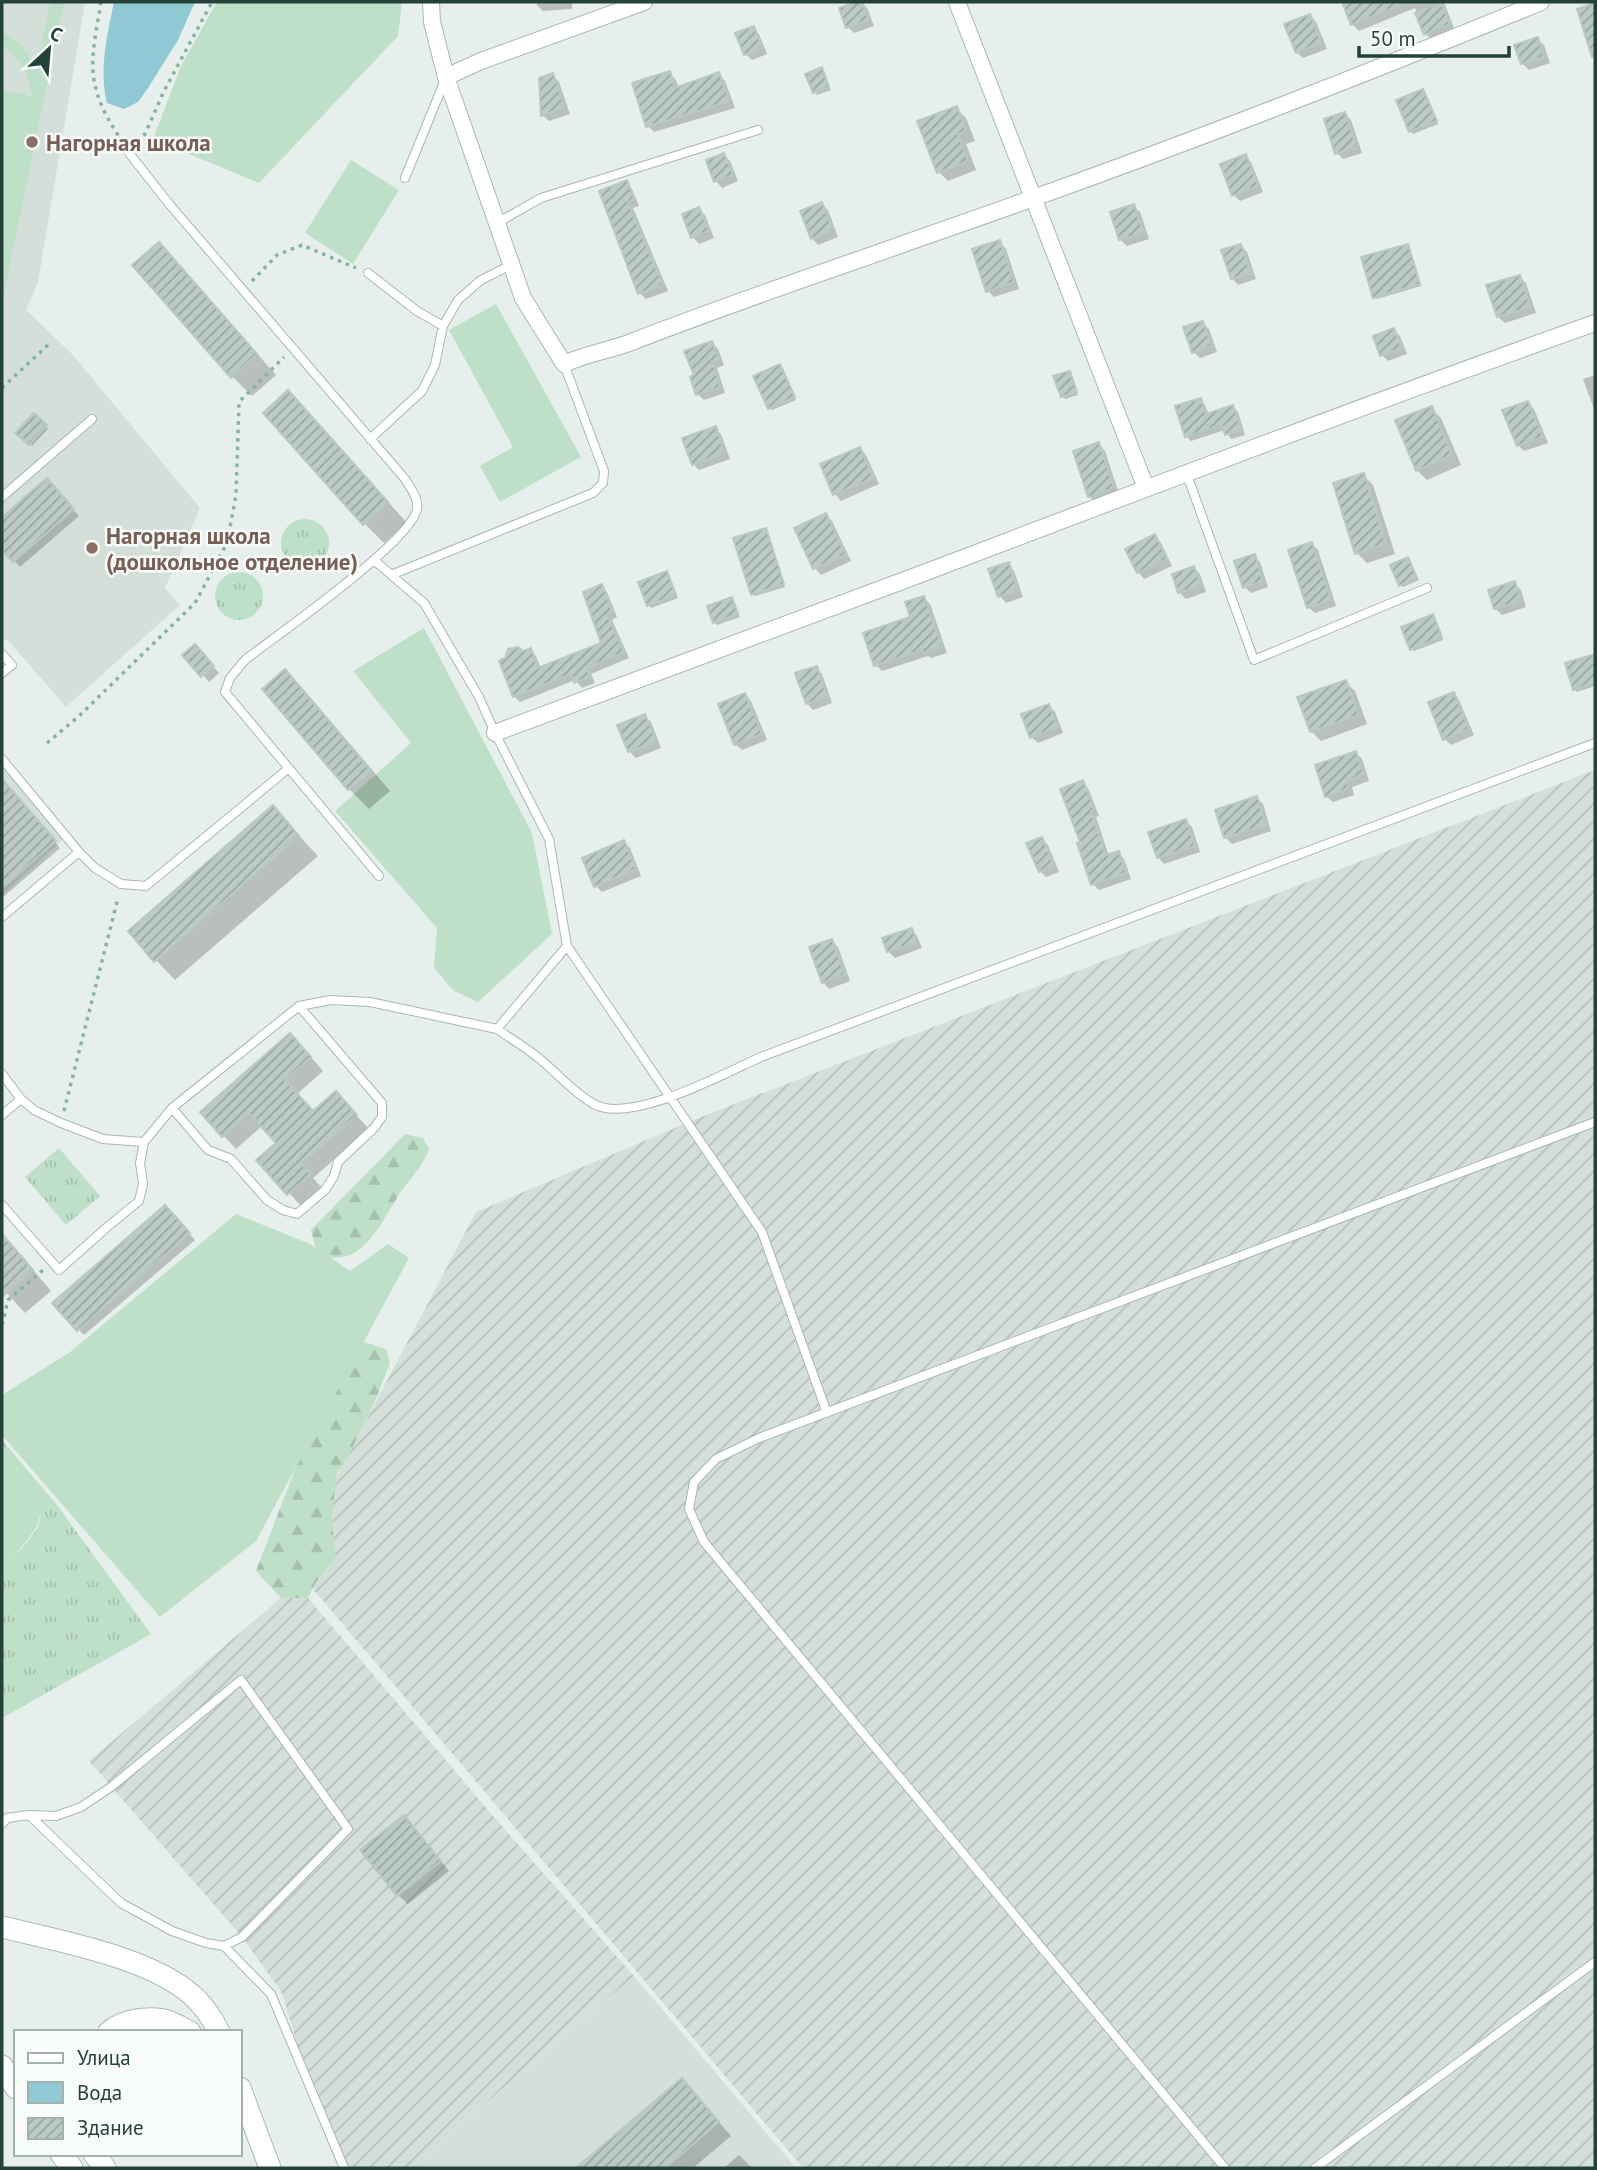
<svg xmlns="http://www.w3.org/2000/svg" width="1597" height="2170" viewBox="0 0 1597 2170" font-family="'PT Sans',sans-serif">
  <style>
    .built { fill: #d4dfda }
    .industrial { fill: url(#industrial-furrows) }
    .grass { fill: url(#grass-tufts) }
    .forest { fill: url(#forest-firs) }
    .garden { fill: #bfe0c8 }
    .water { fill: #8ec9d4 }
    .shadow { fill: #0003 }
    .building { fill: url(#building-hatch); stroke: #b8c9c2; stroke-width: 2 }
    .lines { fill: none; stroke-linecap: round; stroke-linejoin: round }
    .service-casing { stroke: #a8b8b2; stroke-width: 10 }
    .minor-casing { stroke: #a8b8b2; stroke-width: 18 }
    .secondary-casing { stroke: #a4bbb3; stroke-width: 23 }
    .path { stroke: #86b3a5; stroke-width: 3.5; stroke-dasharray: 3.5 5; stroke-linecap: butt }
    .service { stroke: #fff; stroke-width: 8 }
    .minor { stroke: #fff; stroke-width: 16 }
    .secondary { stroke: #fff; stroke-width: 21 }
    .education-dot { fill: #8d6e63; stroke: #f7fbf9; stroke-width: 2.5 }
    .labels { text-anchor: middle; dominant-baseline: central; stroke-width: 5; stroke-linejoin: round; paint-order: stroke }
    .education-label { font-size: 23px; font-weight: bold; fill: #785e54; stroke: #f7fbf9; text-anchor: start }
  </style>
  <defs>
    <pattern id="industrial-furrows" width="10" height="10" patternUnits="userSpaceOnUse" patternTransform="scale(1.75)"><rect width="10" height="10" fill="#d4dfda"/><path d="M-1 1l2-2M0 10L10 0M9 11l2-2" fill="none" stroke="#b6c1bc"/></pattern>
    <pattern id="grass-tufts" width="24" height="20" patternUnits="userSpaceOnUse" patternTransform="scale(1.75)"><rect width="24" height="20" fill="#bfe0c8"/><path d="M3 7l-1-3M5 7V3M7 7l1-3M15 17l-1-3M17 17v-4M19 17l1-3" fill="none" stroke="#a4c1ad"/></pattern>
    <pattern id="forest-firs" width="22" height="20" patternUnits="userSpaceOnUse" patternTransform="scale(1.75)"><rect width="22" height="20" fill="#bfe0c8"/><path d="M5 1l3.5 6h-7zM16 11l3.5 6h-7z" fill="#a4c1ad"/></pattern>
    <pattern id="building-hatch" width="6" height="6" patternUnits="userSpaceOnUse" patternTransform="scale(1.75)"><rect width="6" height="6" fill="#bbcac4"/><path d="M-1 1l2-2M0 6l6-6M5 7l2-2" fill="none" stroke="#98a6a0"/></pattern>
  </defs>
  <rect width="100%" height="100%" fill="#e6efeb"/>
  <!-- built -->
  <path class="built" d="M2 2H85L38 282 26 310 73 355 200 508 165 588 180 605 66 707 7 639 2 642Z
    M2 768 65 838 2 895Z
    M634 1976 796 2168H410Z"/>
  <!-- industrial -->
  <path class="industrial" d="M1595 770V2168H803L291 1563 476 1212 696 1119Z
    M281 1598H308L494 1817 634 1976 410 2168H340L312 2093 282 1993 242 1937 89 1761Z"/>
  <!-- grass -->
  <path class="grass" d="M281 543a24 24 0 1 1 48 0a24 24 0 1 1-48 0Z
    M215 596a24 24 0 1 1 48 0a24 24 0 1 1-48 0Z
    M59 1148 100 1196 66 1225 25 1177Z
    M2 1440 57 1505 151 1634 2 1718V1567C14 1555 31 1542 38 1526 49 1501 18 1468 2 1452Z"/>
  <!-- forest -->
  <path class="forest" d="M405 1134 423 1138 429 1149C423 1166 412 1176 402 1190 386 1213 376 1242 350 1255 344 1258 335 1257 328 1258L316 1249 311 1230Z
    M360 1341 386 1349 390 1363 376 1399 347 1459 337 1473 332 1514 335 1559 316 1582 308 1598H281L256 1571 342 1347Z"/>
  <!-- garden -->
  <path class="garden" d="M50 2H64L2 304V90L32 96C29 73 19 59 2 45V31L20 43 37 66Z
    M217 2H402L398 36 259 183 153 139 181 66Z
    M351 160 399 190 353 264 305 233Z
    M496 304 581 457 500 502 480 466 513 447 449 330Z
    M424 628 532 833 552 934 478 1002 454 991 434 968 437 928 335 811 411 743 353 671Z
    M236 1214 310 1244 350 1271 388 1244 409 1258 256 1541 160 1617 2 1435V1395L70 1352Z
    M2 1452C53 1503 54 1517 2 1567Z"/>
  <!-- water -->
  <path class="water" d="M114 2H195L178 40 148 88 138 102 124 109 107 103C99 68 107 36 114 2Z"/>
  <!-- shadow -->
  <path class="shadow" d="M537 2H572V9L543 11 537 5Z
    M861 2 867 8 874 26 854 33 848 27 841 9Z
    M1343 2H1444L1455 31 1432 40 1426 34 1415 8 1359 31 1352 24Z
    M1310 16 1316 22 1327 49 1303 58 1297 52Z
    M753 28 759 34 767 54 752 60 746 54Z
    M1537 39 1544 45 1550 63 1529 70 1522 63Z
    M821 69 831 90 817 95 808 75Z
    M669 73 676 80 679 89 719 74 725 81 735 108 654 132 648 126Z
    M553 75 559 82 570 114 549 121 543 115Z
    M1423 91 1438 124 1413 134 1411 131Z
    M956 108 966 118 975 141 966 144 976 170 948 181 939 172Z
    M1345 114 1351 120 1362 153 1343 159 1337 153Z
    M724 155 730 161 738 181 722 188 716 181 708 161Z
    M1245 156 1251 162 1263 192 1240 201 1234 195Z
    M626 182 632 189 639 206 633 208 668 291 646 299 640 293 602 192Z
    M822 204 828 210 838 237 818 245 812 238Z
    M1133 206 1140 212 1149 239 1127 246 1121 240 1112 213Z
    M699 209 705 215 714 238 699 244 693 237Z
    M1000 242 1006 249 1019 289 994 297 988 291Z
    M159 244 178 264 276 375 252 396 232 376Z
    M1241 246 1247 252 1256 279 1238 285 1232 278Z
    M1407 246 1410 248 1421 286 1377 299 1374 297Z
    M1520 277 1526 283 1536 313 1505 323 1498 317Z
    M1202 323 1209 329 1217 352 1200 358 1194 352Z
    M1394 330 1400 336 1407 354 1388 361 1382 355 1375 337Z
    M712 343 718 349 724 365 717 368 725 393 704 400 698 394 696 377Z
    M780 366 796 400 772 410 769 408Z
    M1069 373 1078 395 1065 399 1062 396Z
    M1595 375V412L1583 379Z
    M1200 400 1205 405 1209 415 1233 407 1238 412 1245 435 1231 439 1225 430 1191 441 1186 436Z
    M1528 403 1534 409 1548 443 1524 451 1518 445Z
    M1431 408 1441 418 1461 465 1427 480 1417 470Z
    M308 412 407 523 384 543 364 523Z
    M34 415 48 429 32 446 18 433Z
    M715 428 721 434 730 459 699 470 693 464Z
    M1098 444 1105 451 1119 494 1095 502 1089 496Z
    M860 449 866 455 879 484 841 501 835 494 822 465Z
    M1363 475 1373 485 1395 554 1367 563 1357 553Z
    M47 480 79 516 20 567 2 547V519Z
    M826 515 832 521 851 561 821 575 815 568 796 528Z
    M766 530 768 532 785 587 755 596 752 594Z
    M1155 536 1161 543 1172 566 1144 579 1138 572Z
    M1312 544 1318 550 1336 606 1315 613 1308 607Z
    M1254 556 1260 562 1268 587 1251 593 1245 587Z
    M1408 559 1419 580 1403 587 1401 585Z
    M1008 564 1014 571 1023 597 1006 603 1000 596Z
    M1194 568 1200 574 1206 592 1186 599 1180 593 1174 575Z
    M667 573 678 598 651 608 649 605Z
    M1514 583 1521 590 1526 607 1502 615 1495 608Z
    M602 586 607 592 617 617 612 620 629 658 591 674 595 683 582 688 575 680 520 702 514 696 523 653 530 650 536 656 541 669 604 644Z
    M924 598 930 604 947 653 931 658 928 656 882 671 876 665 913 618Z
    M732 599 740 617 717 625 714 622Z
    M1433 616 1443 640 1414 651 1411 649Z
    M201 652 219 673 209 682 203 675Z
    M1595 656V686L1577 692 1574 689 1567 664Z
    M816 668 822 674 832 703 813 710 807 703Z
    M285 671 305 691 390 791 369 809 349 789 264 689Z
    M1345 682 1355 691 1367 724 1321 741 1311 731Z
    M1453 694 1459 700 1474 735 1451 745 1445 739Z
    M745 695 751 701 767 740 742 750 735 744Z
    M1049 706 1055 712 1063 733 1038 743 1031 737Z
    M645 716 651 722 661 748 636 758 630 752 619 726Z
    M1356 753 1362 759 1369 781 1352 787 1354 795 1333 802 1326 796Z
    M2 780 60 848 2 898Z
    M1082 782 1088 788 1099 816 1096 817 1109 856 1118 853 1124 859 1131 879 1099 890 1093 884 1083 843Z
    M1257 798 1263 804 1271 831 1232 844 1225 837Z
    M273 808 318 856 175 980 156 960Z
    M1185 821 1192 827 1200 852 1164 864 1158 857Z
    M1041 839 1048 845 1059 872 1046 877 1040 871Z
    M624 842 630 848 641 876 602 892 596 886Z
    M911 930 917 936 922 948 895 958 888 951Z
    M832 941 838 947 850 981 829 989 823 982Z
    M303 1048 323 1071 297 1094 314 1113 336 1093 369 1129 313 1178 323 1189 302 1207 259 1160 278 1144 262 1126 236 1149 223 1135Z
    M171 1213 195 1240 84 1335 78 1329Z
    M2 1233 51 1291 25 1313 2 1288Z
    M413 1827 449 1871 408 1904 398 1895Z
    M682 2080 731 2136 693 2168H579Z
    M739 2155 752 2168H724Z"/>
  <!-- building -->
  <path class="building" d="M856 2H862L869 20 846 28 839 8Z
    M1342 2H1408L1351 25Z
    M1441 2 1450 24 1424 35 1415 13Z
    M1595 3V56L1592 57 1577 9Z
    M1310 14 1322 43 1296 53 1284 24Z
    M754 26 762 48 744 55 735 33Z
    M1538 37 1544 57 1521 64 1514 45Z
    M822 67 829 87 813 93 805 74Z
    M670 71 675 88 719 72 730 101 646 127 632 83Z
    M553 73 565 107 541 116 539 78Z
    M1423 89 1437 121 1409 132 1396 100Z
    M957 106 966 131 958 134 968 161 937 173 917 121Z
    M1345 112 1357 147 1335 154 1324 119Z
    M724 153 733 175 714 182 706 160Z
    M1246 154 1258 186 1232 196 1220 164Z
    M627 180 634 199 628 202 663 285 638 294 599 191Z
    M822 202 833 230 811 239 800 211Z
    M1134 204 1144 233 1119 240 1110 212Z
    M699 207 709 231 691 238 682 214Z
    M1000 240 1014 282 986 292 972 249Z
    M159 242 257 354 231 378 132 265Z
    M1241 244 1251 273 1231 279 1221 250Z
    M1408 244 1420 284 1373 298 1361 257Z
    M1520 275 1531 307 1497 317 1486 285Z
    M1203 321 1212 346 1192 353 1183 327Z
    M1394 328 1402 348 1380 356 1373 336Z
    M712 341 719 359 712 361 720 387 696 395 690 377 694 375 684 351Z
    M780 364 795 397 768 409 753 376Z
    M1070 371 1077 392 1061 397 1053 376Z
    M288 390 388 502 363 525 263 413Z
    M1201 398 1206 414 1233 405 1241 430 1225 435 1222 425 1185 437 1175 406Z
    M1528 401 1543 437 1517 446 1502 410Z
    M1432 406 1452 455 1416 471 1395 420Z
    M34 413 47 425 29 445 15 433Z
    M716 426 725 453 692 465 682 438Z
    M1099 442 1114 488 1088 497 1073 451Z
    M860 447 874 478 833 495 820 464Z
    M1364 473 1386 544 1355 554 1333 483Z
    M47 478 74 509 13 562 2 550V517Z
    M826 513 846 555 813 569 794 528Z
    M766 528 784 584 751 595 733 538Z
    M1155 534 1167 559 1137 573 1125 549Z
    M1312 542 1331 600 1307 608 1288 550Z
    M1255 554 1263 581 1243 588 1234 561Z
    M1408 557 1417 578 1399 586 1390 565Z
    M1009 562 1018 591 998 597 988 569Z
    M1194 566 1201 586 1178 593 1172 574Z
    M667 571 676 595 647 606 638 582Z
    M1515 581 1521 601 1494 609 1488 590Z
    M602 584 613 612 607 614 624 652 587 668 590 677 574 683 571 674 513 697 499 661 505 658 508 649 518 647 523 651 531 648 538 668 601 643 583 592Z
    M924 596 942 646 923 653 922 650 874 666 863 633 910 617 905 602Z
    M732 597 738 614 713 623 707 606Z
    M1433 614 1442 637 1410 650 1401 627Z
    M195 644 214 666 201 677 182 655Z
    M1595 654V683L1573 690 1565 663Z
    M817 666 827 697 806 704 795 673Z
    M285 669 371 771 348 790 262 689Z
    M1346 680 1359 715 1310 732 1297 697Z
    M1454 692 1469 729 1443 740 1428 702Z
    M745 693 762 734 734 745 718 704Z
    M1049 704 1058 727 1030 738 1021 714Z
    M645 714 656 742 628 752 617 725Z
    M1356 751 1364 775 1347 781 1349 788 1325 797 1315 765Z
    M2 779 56 841 2 888Z
    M1083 780 1094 809 1091 811 1106 855 1119 851 1126 873 1091 885 1077 843 1080 842 1060 789Z
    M1257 796 1266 825 1224 838 1215 810Z
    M273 805 299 836 154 962 128 931Z
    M1186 819 1195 846 1157 858 1148 832Z
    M1042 837 1054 866 1039 872 1026 843Z
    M624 840 636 869 594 887 582 858Z
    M912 928 917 942 887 952 882 938Z
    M832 939 845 975 822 983 809 947Z
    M290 1033 311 1057 285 1080 313 1111 336 1091 357 1115 301 1164 311 1174 287 1195 256 1160 276 1143 249 1113 222 1137 200 1112Z
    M165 1205 190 1233 77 1331 52 1303Z
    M2 1234 33 1270 2 1297Z
    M404 1815 441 1861 397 1896 360 1850Z
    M682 2078 719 2122 665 2168H576Z"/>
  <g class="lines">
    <!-- service casing -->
    <g class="service-casing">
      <path id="service" d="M129 153 170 205 405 479C410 488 419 498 417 509 412 541 276 636 245 660L230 678 225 692 379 876
        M405 178 445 80
        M497 223 541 198 758 130
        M368 273 417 311 443 326 435 365 422 391 370 439
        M443 326 458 300 481 280 511 265
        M1186 472 1254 660 1427 588
        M2 497 92 419
        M391 575 593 493 603 483 604 471 564 364
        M2 654 12 665 2 673
        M2 759 79 852 2 917
        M79 852 95 868 121 884 146 886 289 768
        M567 946 762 1232 827 1413
        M497 1029C511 1039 527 1048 541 1060 558 1074 574 1093 594 1104 630 1125 725 1073 761 1057L1595 743
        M2 1074 21 1099 34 1110 61 1123 103 1139 144 1142
        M172 1108 208 1150 231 1159 267 1200 283 1210 297 1214 325 1190 334 1176 338 1162 374 1128 382 1117V1103L299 1006
        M2 1115 21 1099
        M2 1205 59 1270 106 1228 139 1201 143 1184 140 1163 144 1142 172 1108 299 1006 331 1000 370 1002 497 1029 567 946 549 839 495 733 479 697 424 603 375 561
        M2 1824 7 1818 29 1815 121 1903 172 1931 206 1943 224 1946 242 1937 348 1829 241 1680 111 1787 81 1807 56 1816 29 1815
        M224 1946 271 1994 344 2168
        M1225 2168 704 1542 689 1509 694 1482 716 1459 759 1438 1595 1122
        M1315 2168 1595 1962"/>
    </g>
    <!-- minor casing -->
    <g class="minor-casing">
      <path id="minor" d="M431 2 432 22 446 77 523 298 564 364C585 354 607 351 629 343 726 305 825 272 923 237 1131 165 1337 86 1541 2
        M957 2 1146 488
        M446 77 481 61 644 2
        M495 733C637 679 779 628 921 574 1145 489 1369 403 1595 323"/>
    </g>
    <!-- secondary casing -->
    <g class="secondary-casing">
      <path id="secondary" d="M2 1927C57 1941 158 1958 198 2001 206 2009 214 2022 219 2032
        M109 2032C122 2020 146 2017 164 2020 173 2022 182 2028 190 2032
        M2 2066 16 2088
        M240 2088 270 2168
        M61 2154 72 2168
        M94 2154 105 2168"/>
    </g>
    <!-- path -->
    <path class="path" d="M101 2C97 29 88 62 96 89 101 109 112 126 123 143
      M138 142 145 134 164 91 212 2
      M252 281 277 255 302 245 356 268
      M2 388 50 343
      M47 743 78 717 195 603 227 543 236 495 239 402 284 357
      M64 1111 118 898
      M2 1325 8 1300 43 1270"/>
    <!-- service -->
    <use href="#service" class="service"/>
    <!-- minor -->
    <use href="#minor" class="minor"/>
    <!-- secondary -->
    <use href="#secondary" class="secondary"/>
  </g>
  <!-- markers -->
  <g class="education-dot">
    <circle cx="32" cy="142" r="7"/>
    <circle cx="92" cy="548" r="7"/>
  </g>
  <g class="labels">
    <!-- education labels -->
    <g class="education-label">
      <text x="46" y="142">Нагорная школа</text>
      <text x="106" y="535">Нагорная школа<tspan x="106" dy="26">(дошкольное отделение)</tspan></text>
    </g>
  </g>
  <!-- border -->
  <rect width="1597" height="2170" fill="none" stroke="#24423a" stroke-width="7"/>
  <!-- legend -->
  <rect x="14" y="2030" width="228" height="126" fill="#f7fbf9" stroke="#a3b1ad" stroke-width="2"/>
  <rect x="28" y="2053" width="35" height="10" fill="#ffffff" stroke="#a3b1ad" stroke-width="2"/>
  <text x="77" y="2065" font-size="21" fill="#24423a">Улица</text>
  <rect x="28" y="2082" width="35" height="21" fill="#8ec9d4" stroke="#a3b1ad" stroke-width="2"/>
  <text x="77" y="2100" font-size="21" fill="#24423a">Вода</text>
  <rect x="28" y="2118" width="35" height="21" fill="url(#building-hatch)" stroke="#a3b1ad" stroke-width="2"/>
  <text x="77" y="2135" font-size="21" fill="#24423a">Здание</text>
  <!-- north arrow -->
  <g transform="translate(49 49) rotate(26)" stroke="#f7fbf9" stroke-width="5" paint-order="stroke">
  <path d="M0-5L12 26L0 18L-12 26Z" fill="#24423a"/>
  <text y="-10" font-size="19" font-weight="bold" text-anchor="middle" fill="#24423a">С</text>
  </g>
  <!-- scale -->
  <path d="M1359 46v10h150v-10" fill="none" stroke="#24423a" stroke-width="3.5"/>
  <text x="1370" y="46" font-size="21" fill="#24423a" stroke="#f7fbf9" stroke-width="5" paint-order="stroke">50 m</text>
</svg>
